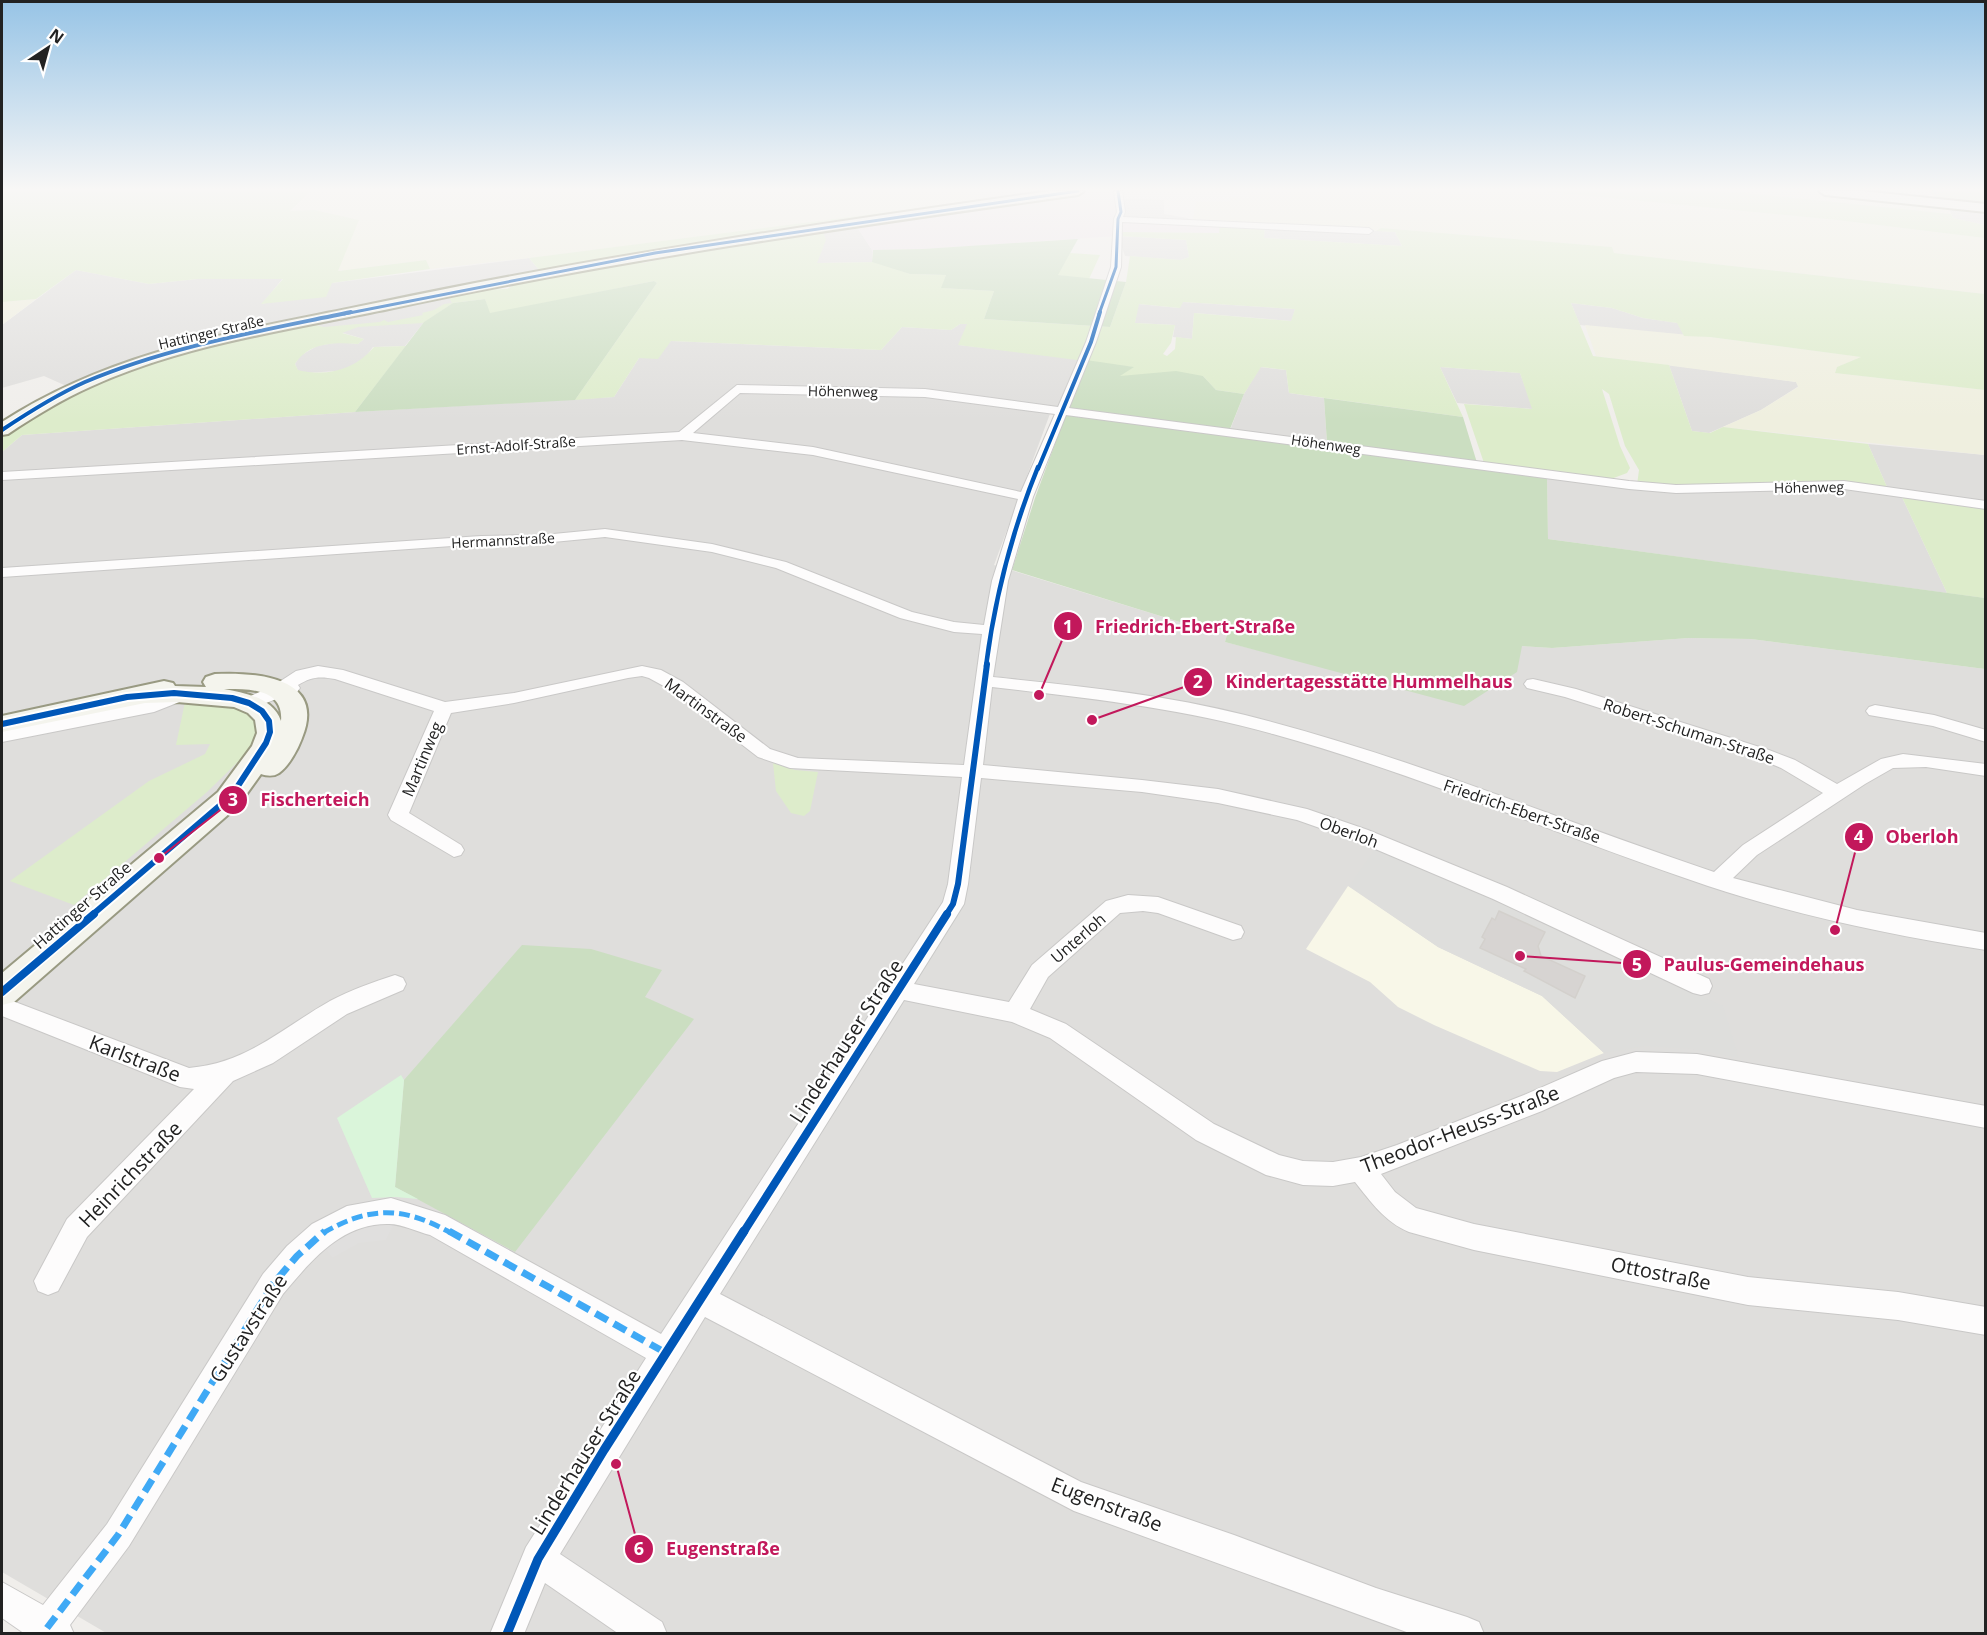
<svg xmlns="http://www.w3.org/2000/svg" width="1987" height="1635" viewBox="0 0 1987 1635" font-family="'Open Sans',sans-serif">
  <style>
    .residential { fill: #dfdedc }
    .industrial { fill: #ede4e9 }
    .education { fill: #f8f7e8 }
    .religious { fill: #dededc }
    .farmland { fill: #efefdf }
    .grass { fill: #ddeccb; fill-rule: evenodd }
    .forest { fill: #cbdec1 }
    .park { fill: #daf5da }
    .parking { fill: #e0dfde }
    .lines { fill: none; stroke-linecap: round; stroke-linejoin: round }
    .stream { stroke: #bfdbe3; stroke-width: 2 }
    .building { fill: #d7d4d2; stroke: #d3d0cc; stroke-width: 1.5 }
    .street-casing { stroke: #c9c8c7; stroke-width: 2 }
    .secondary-casing { stroke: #999a82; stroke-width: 4 }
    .street { fill: #fdfcfc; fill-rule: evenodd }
    .secondary { fill: #f4f4ed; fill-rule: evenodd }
    .quiet-far1 { stroke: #3fa9f5; stroke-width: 5; stroke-dasharray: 11 5; stroke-linecap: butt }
    .quiet { stroke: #3fa9f5; stroke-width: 7; stroke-dasharray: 14 7; stroke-linecap: butt }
    .cycleway-far5-casing { stroke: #fff; stroke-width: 4.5 }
    .cycleway-far4-casing { stroke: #fff; stroke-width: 6 }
    .cycleway-far3-casing { stroke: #fff; stroke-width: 8 }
    .cycleway-far2-casing { stroke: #fff; stroke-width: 10 }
    .cycleway-far1-casing { stroke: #fff; stroke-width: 11 }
    .cycleway-casing { stroke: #fff; stroke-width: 13 }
    .cycleway-far5 { stroke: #0057b8; stroke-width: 3 }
    .cycleway-far4 { stroke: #0057b8; stroke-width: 4 }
    .cycleway-far3 { stroke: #0057b8; stroke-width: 4.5 }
    .cycleway-far2 { stroke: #0057b8; stroke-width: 6 }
    .cycleway-far1 { stroke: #0057b8; stroke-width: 8 }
    .cycleway { stroke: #0057b8; stroke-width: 9 }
    .labels { text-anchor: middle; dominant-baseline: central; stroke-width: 4.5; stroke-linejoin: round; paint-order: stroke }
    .far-street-label { font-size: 14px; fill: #222; stroke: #fff }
    .street-label { font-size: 16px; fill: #222; stroke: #fff }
    .near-street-label { font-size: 20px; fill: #222; stroke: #fff }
    .leader { fill: none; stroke: #c2185b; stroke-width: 2 }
    .callout-dot { fill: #c2185b; stroke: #fff; stroke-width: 2 }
    .mark-label { font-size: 18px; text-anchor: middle; font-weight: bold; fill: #fff }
    .callout-label { font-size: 18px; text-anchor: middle; font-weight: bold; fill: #c2185b; stroke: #fff; stroke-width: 4.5; stroke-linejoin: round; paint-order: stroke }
  </style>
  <rect width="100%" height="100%" fill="#f0eeeb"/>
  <!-- residential -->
  <path class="residential" d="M1119 199 1164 200V214L1188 218 1189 222 1118 219Z
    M1947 204 1985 209V225L1953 218Z
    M855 224 872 250V262L816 263 825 240 822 229Z
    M1265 224 1395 232 1402 246 1264 238Z
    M1118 236 1186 240 1189 257 1181 260 1125 256Z
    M529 258 540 271 445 291 454 302 424 322 405 346 373 347 364 359 350 368 337 371 307 373 298 371 295 364 300 356 317 346 339 342 358 344 364 339 306 322 71 388 44 376 2 388V325L76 270 149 284 197 279 283 278 262 304 332 283Z
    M1182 302 1295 309 1292 321 1194 313 1192 339 1173 337 1175 325 1135 323 1138 304 1179 308Z
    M1571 303 1612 308 1643 318 1678 323 1684 336 1580 325Z
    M960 324H968L959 345 1081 359 1060 405 1051 411 994 565 1183 623 1228 632 1225 642 1320 666 1522 646 1552 648 1689 638 1751 639 1985 669V1633L108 1634 2 1572V452L22 435 355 412 614 397 639 358 671 341 881 350 902 327 951 330Z
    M1669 365 1796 382 1799 386 1761 410 1709 433 1692 431Z
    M1260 367 1286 370 1289 393 1324 398 1327 444 1230 430 1244 394Z
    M1440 367 1520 373 1533 409 1457 403Z
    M1868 444 1985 455V506L1901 495 1947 593 1548 539 1547 475 1672 486 1845 481 1887 487Z"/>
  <!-- industrial -->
  <path class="industrial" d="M1088 191H1118V219L1220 223V233L1118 232V236L923 249 873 250 872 262V250L855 224Z"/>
  <!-- education -->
  <path class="education" d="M1348 886 1438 947 1542 996 1604 1053 1557 1072 1540 1071 1434 1025 1398 1007 1370 982 1306 949Z"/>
  <!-- religious -->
  <path class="religious" d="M1376 847 1492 897 1532 919 1723 1006 1739 1058 1691 1049 1646 1046 1604 1053 1542 996 1438 947 1349 886Z"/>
  <!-- farmland -->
  <path class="farmland" d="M311 191H1062L529 258 430 269 426 260 337 271 289 211Z
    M1247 191H1538L1837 220 1985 238V294L1614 253 1612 247 1381 228 1376 231 1193 219 1196 202H1230L1229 197 1249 198Z
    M1727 191H1818L1947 205 1951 214Z
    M36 299 2 325V302Z
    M1585 325 1710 337 1862 357 1837 367 1835 373 1985 390V455L1723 427 1761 410 1798 387 1796 382 1596 356Z"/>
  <!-- grass -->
  <path class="grass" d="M2 191H311L290 211 314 210 359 220 338 271 426 260 430 269 332 283 326 297 261 304 283 279H197L149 284 76 270 36 299 2 302Z
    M1538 191H1727L1951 214 1953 218 1985 225V238L1837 220Z
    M1928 191H1985V207L1946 204Z
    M1037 193 699 243 540 271 529 258Z
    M1220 223 1265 226 1264 238 1402 246 1395 232 1376 231 1381 228 1612 247 1614 253 1985 294V390L1835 373 1837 367 1861 357 1710 337 1684 336 1677 323 1643 318 1612 308 1571 303 1593 356 1669 365 1692 431 1710 433 1723 427 1868 444 1887 487 1845 481 1671 486 1637 485 1639 470 1625 446 1609 394 1602 389 1620 446 1630 468 1627 473 1611 479 1484 463 1464 404 1532 409 1520 373 1440 367 1463 417 1289 393 1286 370 1261 367 1244 394 1216 390 1203 376H1118L1132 367 958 345 967 324H960L951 330 902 327 881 350 671 341 658 359 639 358 614 397 575 400 657 283 654 281 489 314 485 299 453 303 423 323 358 327 342 333 364 339 358 344C334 342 309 342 295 364L298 370C327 377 355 370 374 347L406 346 355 412 22 435 2 452V438L29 416 122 371 201 347 312 324 324 327 380 322 384 320 388 322 423 315 422 313 434 310 444 304 452 303 447 294 472 290 507 289 521 281 639 261 643 263 776 236 822 229 826 240 817 263 877 262 910 274 946 275 942 288 994 291 984 319 1110 327 1126 282 1130 256 1181 260 1189 257 1186 240 1118 236V232L1219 233ZM1183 302 1295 309 1291 321 1194 313 1192 339 1176 337 1175 349 1167 356 1163 354 1171 343 1175 325 1135 323 1139 304 1180 308Z
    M1070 253 1100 255 1089 279 1057 275Z
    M1901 495 1985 507V598L1947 593Z
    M185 702 241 707 253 716 258 728 255 745 207 792 74 905 10 881 149 781 205 754 210 744 176 745Z
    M773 763 795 770 818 772 810 811 804 816 791 813 776 791Z"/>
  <!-- forest -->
  <path class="forest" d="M1078 239 1058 275 1126 282 1110 327 984 319 994 291 941 288 946 275 910 274 872 262 873 250 923 249Z
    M654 281 657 283 575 400 355 412 424 322 453 303 485 299 490 313Z
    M1086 360 1134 367 1120 376 1176 371 1203 376 1216 390 1244 394 1230 429 1327 443 1324 398 1463 417 1478 466 1547 475 1548 539 1985 598V669L1751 639 1689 638 1552 648 1522 646 1517 672 1464 706 1225 642 1228 631 1183 623 1012 570 1035 498Z
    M522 945 591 949 662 970 645 997 694 1019 515 1252 395 1187 404 1080Z"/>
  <!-- park -->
  <path class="park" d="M401 1075 404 1080 395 1187 418 1199 396 1197 372 1198 337 1118Z"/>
  <!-- parking -->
  <path class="parking" d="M377 1223H395L386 1240 359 1243 332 1258 324 1246 358 1228Z"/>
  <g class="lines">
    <!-- stream -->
    <path class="stream" d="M1933 191 1937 193"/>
  </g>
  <!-- building -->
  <path class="building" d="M1499 911 1545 932 1538 946 1541 956 1585 976 1575 998 1524 971 1526 969 1480 948 1485 939 1482 937 1492 918 1495 920Z"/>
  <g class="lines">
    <!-- street casing -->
    <g class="street-casing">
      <path id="street" d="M1114 191H1122L1125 212 1123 217 1369 228 1373 231 1369 234 1122 222 1121 267 1096 342 1069 408 1629 481 1676 485 1844 481 1986 501V509L1844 489 1676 493 1629 489 1066 415 1033 497 1008 581 993 677C1077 686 1162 694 1245 715 1405 755 1557 819 1714 872L1743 845 1823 793 1781 768 1757 758 1565 697 1527 688 1524 684 1527 680 1533 679 1576 689 1769 750 1795 760 1837 784 1881 759 1903 754 1986 764V776L1926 767 1893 768 1865 784 1757 855 1733 878 1857 910 1986 933V950C1891 935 1799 916 1708 886 1562 837 1421 775 1273 734 1181 708 1086 698 992 687L983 765 1142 780 1218 789 1307 809 1368 830 1507 887 1709 979 1712 986 1709 993 1701 995 1693 993 1493 899 1354 840 1297 820 1218 803 1142 792 981 778 968 884 964 904 914 984 1009 1002 1032 965 1106 901 1128 895 1158 897 1241 926 1244 932 1241 938 1233 940 1158 913 1143 911 1120 913 1048 977 1030 1009 1066 1024 1214 1124 1279 1155 1303 1161 1333 1162 1361 1157 1397 1145 1524 1095 1602 1061 1636 1052 1697 1054 1986 1106V1128L1697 1074 1636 1072 1614 1078 1542 1111 1381 1174 1395 1192 1416 1208 1474 1224 1748 1277 1898 1292 1986 1307V1335L1898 1320 1748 1305 1474 1250 1409 1232C1385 1222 1371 1202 1355 1182L1333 1186 1303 1185 1266 1175 1196 1140 1050 1038 1012 1022 904 1000 720 1294 1081 1482 1234 1535 1376 1588 1467 1617 1479 1622 1484 1634H1412L1074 1511 705 1317 560 1554 662 1622 667 1634H619L545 1583 524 1634H490L526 1547 646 1358 430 1235C418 1232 402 1224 389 1224 341 1223 311 1261 283 1294L129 1546 70 1625 74 1634H25L2 1618V1582L43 1605 107 1524 263 1274 287 1246 312 1224 347 1206 391 1198 445 1215 661 1334 943 902 948 884 962 777 790 768 758 757 671 690 649 678 642 676 628 678 514 703 451 713 409 813 461 845 464 850 461 855 454 857 391 820 388 815 434 711 335 679C319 676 311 677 298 685L300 688 297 692C283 695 255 710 244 707L241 703 244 699 273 686 296 671 318 666 343 670 445 702 514 693 642 666 661 670 683 682 770 749 798 758 964 765 982 634 954 632 900 618 776 568 712 552 605 537 543 543 481 544 2 577V568L481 536 543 535 605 529 712 544 786 562 912 612 954 622 984 625 992 581 1018 499 813 455 682 440 2 480V472L679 432 737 385 925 389 1058 407 1086 342 1111 267 1114 219 1117 212ZM740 393 925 397 1055 414 1021 492 813 447 693 433Z
        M181 690 187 691 190 695 187 699 154 712 2 742V730L150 701Z
        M1875 705 1934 715 1986 730V742L1933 726 1869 715 1866 711 1869 707Z
        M395 975 403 978 406 984 403 990 347 1014 273 1063 233 1081 87 1237 58 1291 48 1295 38 1291 34 1281 67 1219 194 1089 180 1087 2 1016V997L189 1068C248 1063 282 1028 330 1001 351 990 373 982 395 975Z"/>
    </g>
    <!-- secondary casing -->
    <g class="secondary-casing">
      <path id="secondary" d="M1050 191H1084L1078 195C847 227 617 260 389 309 289 330 184 344 90 387 61 400 35 416 8 434L2 435V422C118 347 243 331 376 303 599 256 824 223 1050 191Z
        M1819 191H1862L1986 204V212L1825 195Z
        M215 674C256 672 327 677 302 738 298 749 289 766 279 773 273 777 267 776 261 774L238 806 14 1002 2 1005V973L218 792 252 746 257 733 255 720 248 713 234 707 177 702 145 703 2 732V716L164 681 173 683 175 686 206 687 203 682 206 677ZM224 689C248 689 284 688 281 721 273 698 246 693 224 689Z"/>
    </g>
    <!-- street -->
    <use href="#street" class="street"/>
    <!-- secondary -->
    <use href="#secondary" class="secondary"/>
    <!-- quiet-far1 -->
    <path class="quiet-far1" d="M323 1233C370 1206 403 1206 451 1233"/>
    <!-- quiet -->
    <path class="quiet" d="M449 1231 666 1353
      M47 1628 118 1535 273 1284 297 1256 325 1231"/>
    <!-- cycleway-far5 casing -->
    <g class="cycleway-far5-casing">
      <path id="cycleway-far5" d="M344 314 655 253 1078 191
        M1099 314 1116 267 1118 219 1121 212 1118 191"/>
    </g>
    <!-- cycleway-far4 casing -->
    <g class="cycleway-far4-casing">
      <path id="cycleway-far4" d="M2 430C29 412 56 395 85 382 170 346 261 331 351 312
        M1038 469 1091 342 1100 312"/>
    </g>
    <!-- cycleway-far3 casing -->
    <g class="cycleway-far3-casing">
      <path id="cycleway-far3" d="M986 666C995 597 1012 531 1038 467"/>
    </g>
    <!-- cycleway-far2 casing -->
    <g class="cycleway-far2-casing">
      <path id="cycleway-far2" d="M2 724 127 697 174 693 232 698 249 703 262 711 269 721 270 732 266 743 232 795 92 915
        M946 915 953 904 958 884 987 664"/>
    </g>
    <!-- cycleway-far1 casing -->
    <g class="cycleway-far1-casing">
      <path id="cycleway-far1" d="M2 992 94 914
        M743 1233 947 914"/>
    </g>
    <!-- cycleway casing -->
    <g class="cycleway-casing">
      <path id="cycleway" d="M507 1634 538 1559 604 1450 744 1231"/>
    </g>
    <!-- cycleway-far5 -->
    <use href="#cycleway-far5" class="cycleway-far5"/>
    <!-- cycleway-far4 -->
    <use href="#cycleway-far4" class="cycleway-far4"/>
    <!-- cycleway-far3 -->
    <use href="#cycleway-far3" class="cycleway-far3"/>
    <!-- cycleway-far2 -->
    <use href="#cycleway-far2" class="cycleway-far2"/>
    <!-- cycleway-far1 -->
    <use href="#cycleway-far1" class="cycleway-far1"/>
    <!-- cycleway -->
    <use href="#cycleway" class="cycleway"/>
  </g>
  <!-- sky -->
  <linearGradient id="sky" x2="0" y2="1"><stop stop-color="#97c4e6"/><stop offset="0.45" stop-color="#f8f7f6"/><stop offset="1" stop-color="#f8f7f6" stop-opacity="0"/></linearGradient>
  <rect width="1987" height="420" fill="url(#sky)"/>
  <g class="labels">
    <!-- far-street labels -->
    <g class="far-street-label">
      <text transform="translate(211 332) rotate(-13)">Hattinger Straße</text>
      <text transform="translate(843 391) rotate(1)">Höhenweg</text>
      <text transform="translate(1326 444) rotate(8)">Höhenweg</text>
      <text transform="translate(516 445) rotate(-4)">Ernst-Adolf-Straße</text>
      <text transform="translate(1809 487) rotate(-1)">Höhenweg</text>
      <text transform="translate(503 540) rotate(-3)">Hermannstraße</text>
    </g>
    <!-- street labels -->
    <g class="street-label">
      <text transform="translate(706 710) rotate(36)">Martinstraße</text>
      <text transform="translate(1689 731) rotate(18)">Robert-Schuman-Straße</text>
      <text transform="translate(422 759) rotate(-67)">Martinweg</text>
      <text transform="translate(1522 811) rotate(19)">Friedrich-Ebert-Straße</text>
      <text transform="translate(1349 832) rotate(20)">Oberloh</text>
      <text transform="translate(82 905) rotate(-41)">Hattinger Straße</text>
      <text transform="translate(1078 938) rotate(-41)">Unterloh</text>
    </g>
    <!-- near-street labels -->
    <g class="near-street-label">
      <text transform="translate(846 1041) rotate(-57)">Linderhauser Straße</text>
      <text transform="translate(135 1058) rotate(21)">Karlstraße</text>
      <text transform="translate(1460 1129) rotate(-21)">Theodor-Heuss-Straße</text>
      <text transform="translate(130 1174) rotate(-46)">Heinrichstraße</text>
      <text transform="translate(1661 1273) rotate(11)">Ottostraße</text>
      <text transform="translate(248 1328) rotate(-57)">Gustavstraße</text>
      <text transform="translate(585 1452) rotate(-58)">Linderhauser Straße</text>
      <text transform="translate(1107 1504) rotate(21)">Eugenstraße</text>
    </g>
  </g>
  <!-- callouts -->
  <path class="leader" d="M1039 695L1068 626M1092 720L1198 682M159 858L233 800M1835 930L1859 837M1520 956L1637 964M616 1464L639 1549"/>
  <g class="callout-dot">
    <circle cx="1039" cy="695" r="6"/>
    <circle cx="1092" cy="720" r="6"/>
    <circle cx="159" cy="858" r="6"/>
    <circle cx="1835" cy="930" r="6"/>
    <circle cx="1520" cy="956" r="6"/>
    <circle cx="616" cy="1464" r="6"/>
    <circle cx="1068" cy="626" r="15"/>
    <circle cx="1198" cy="682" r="15"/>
    <circle cx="233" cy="800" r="15"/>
    <circle cx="1859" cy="837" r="15"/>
    <circle cx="1637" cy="964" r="15"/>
    <circle cx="639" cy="1549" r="15"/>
  </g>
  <g class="mark-label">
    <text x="1068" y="633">1</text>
    <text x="1198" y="688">2</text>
    <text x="233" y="806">3</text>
    <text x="1859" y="843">4</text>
    <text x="1637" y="971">5</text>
    <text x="639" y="1555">6</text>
  </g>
  <g class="callout-label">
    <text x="1195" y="633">Friedrich-Ebert-Straße</text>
    <text x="1369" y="688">Kindertagesstätte Hummelhaus</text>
    <text x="315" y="806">Fischerteich</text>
    <text x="1922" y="843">Oberloh</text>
    <text x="1764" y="971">Paulus-Gemeindehaus</text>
    <text x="723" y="1555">Eugenstraße</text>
  </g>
  <!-- border -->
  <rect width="1987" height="1635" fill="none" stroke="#222222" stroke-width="6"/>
  <!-- north arrow -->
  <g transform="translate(48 48) rotate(36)" stroke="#ffffff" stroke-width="4.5" paint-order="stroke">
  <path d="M0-4.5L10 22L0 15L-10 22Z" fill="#222222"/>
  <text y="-9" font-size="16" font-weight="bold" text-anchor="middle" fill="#222222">N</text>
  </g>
</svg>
